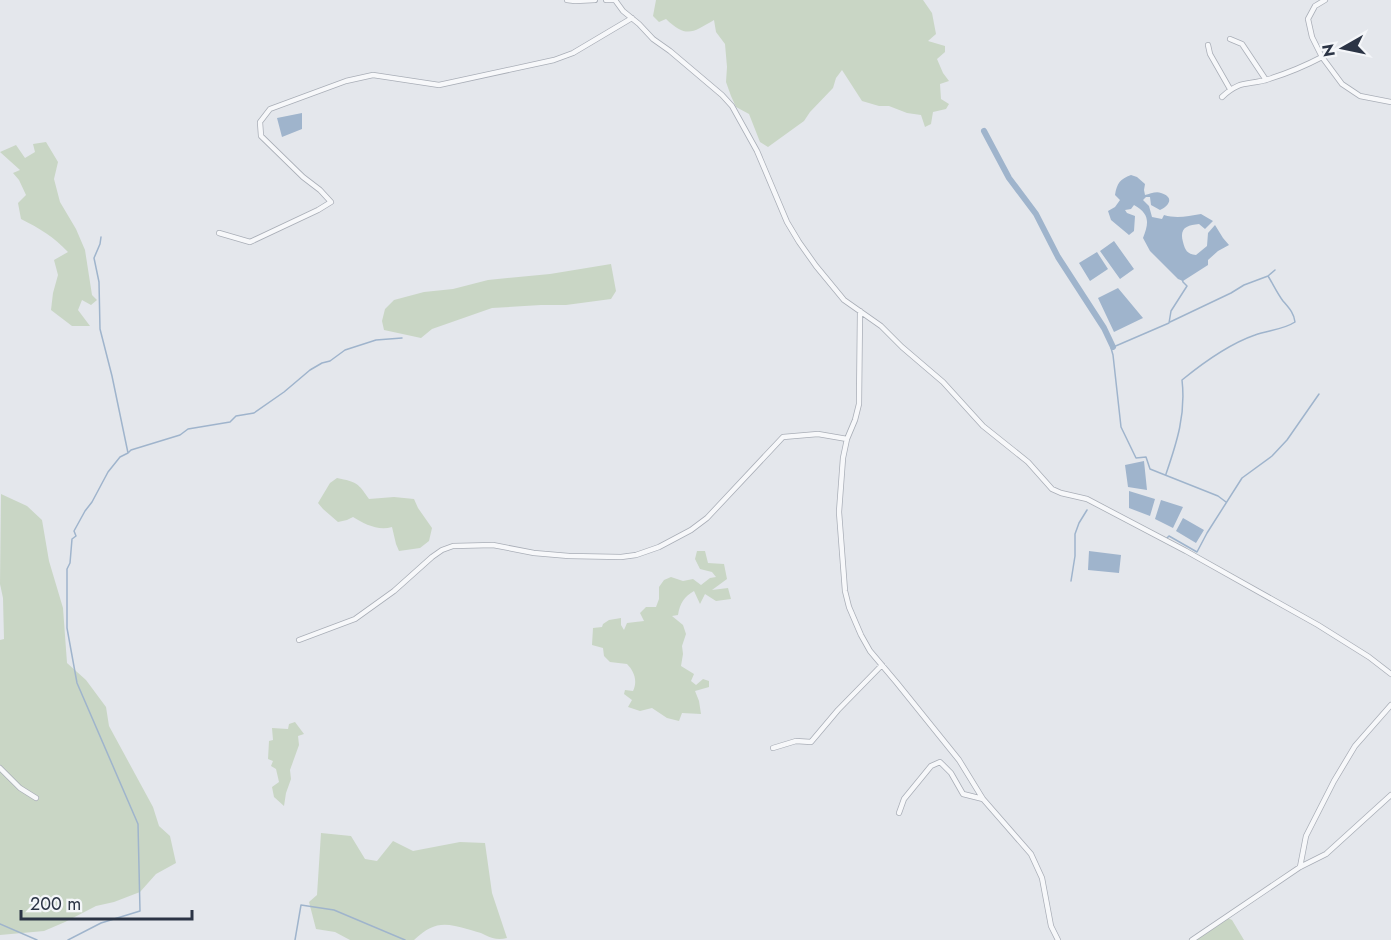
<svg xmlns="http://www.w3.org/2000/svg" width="1391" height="940" viewBox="0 0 1391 940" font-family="Jost,sans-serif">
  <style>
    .green { fill: #c9d6c5 }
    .water { fill: #9fb4cc }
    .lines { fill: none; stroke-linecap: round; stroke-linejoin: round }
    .stream { stroke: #9fb4cc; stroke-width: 1.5 }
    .canal { stroke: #9fb4cc; stroke-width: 6 }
    .minor-casing { stroke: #a9aeb7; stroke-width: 6 }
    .minor { stroke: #f7f8fa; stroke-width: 4.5 }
  </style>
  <rect width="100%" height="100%" fill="#e4e7ec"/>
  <!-- green -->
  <path class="green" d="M656 0H923L932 13 936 34 928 41 945 46V52L937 59 943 73 949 81 940 84 941 99 949 104 946 109 933 112 931 124 925 127 921 115 907 113 889 106H879L862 101 842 70 836 78 833 88 810 112 804 121 768 147 760 142 749 114 736 107 731 96 726 82 727 67 725 44 716 32 714 20C693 32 687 39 666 19L659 22 653 16Z
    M46 142 58 162 54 179 60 202 76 229 85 250 92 295 97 300 91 305 82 300 78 310 90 326H72L51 310 53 293 58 275 54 260 68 252C54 237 39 228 21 219L18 203 26 195 19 180 13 173 20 170 0 152 16 145 25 158 35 152 33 144Z
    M611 264 616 291 611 299 566 305H541L492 308 432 329 421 338 384 330 382 321 385 309 394 300 424 292 453 289 488 280 550 274Z
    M337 478C357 482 358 483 369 499L394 497 414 499 418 508 432 528 429 541 420 548 399 551 396 544 392 527C378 531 364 524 353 517L347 520 338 522 323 509 318 503 330 483Z
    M1 494 27 506 42 520 49 561 63 608 67 663 86 680 106 707 109 726 153 807 159 826 170 836 176 863 156 874 140 892 114 902 96 906 65 922 44 931 0 935V640L4 639 3 598 0 584Z
    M697 551H705L708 563 724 564 727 579 712 590 728 588 731 599 716 601 705 594 700 604 694 591C684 597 680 603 678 615L672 616 683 625 686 634 682 646 683 654 681 666 694 674 691 681 696 685 703 679 709 681V687L695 691 699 701 701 714 682 713 679 721 667 718 652 708 640 711 628 707 632 700 624 694 625 690 633 691C638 681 634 671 627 664L610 662 604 656 603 648 592 645 593 628 602 627 603 624 609 620 621 618V625L624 630 627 623 644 621 640 613 646 607H656L659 599V587L664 580 671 577 683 581 693 579 701 585 710 578 716 577 712 572 700 569 695 559Z
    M295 722 304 734 298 736 299 745 290 770 291 779 286 793 284 806 274 797 272 787 279 782 276 769 271 766 273 761 268 759 269 741 273 740 272 728 288 729 289 724Z
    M321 833 351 836 365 859 377 861 393 841 413 851 460 842 485 843 492 893 507 938C499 940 493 939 485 935 480 932 473 931 467 929 444 922 433 922 414 940H350L335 932 316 929 309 902 317 895Z
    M1226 917 1232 920 1244 940H1196Z"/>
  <!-- water -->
  <path class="water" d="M302 113V129L282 137 277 118Z
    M1131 175 1137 177 1145 184 1144 190 1145 195C1150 194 1156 191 1161 193 1174 197 1170 205 1160 210L1151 205 1150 197H1146L1143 200 1149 206 1152 217 1162 219 1164 215C1177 219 1188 216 1201 214L1213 221 1205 229 1199 224C1187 225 1179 228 1183 242 1185 250 1187 254 1196 255L1207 246 1208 233 1215 225 1223 238 1229 245 1218 251 1208 260V265L1183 281 1178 279 1150 251 1143 238C1149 223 1150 214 1134 205L1131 209 1125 210 1127 213 1135 216 1134 231 1129 235 1111 220 1108 211 1115 207 1120 200 1115 195C1117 183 1120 179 1131 175Z
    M1114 241 1134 269 1120 279 1100 251Z
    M1097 252 1108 269 1090 281 1079 263Z
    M1118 288 1143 318 1114 332 1098 298Z
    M1144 461 1147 490 1128 487 1125 465Z
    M1129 491 1155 499 1150 516 1129 508Z
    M1161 500 1183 507 1173 528 1155 519Z
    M1183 518 1204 530 1196 543 1176 531Z
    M1089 551 1121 555 1119 573 1088 570Z"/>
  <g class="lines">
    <!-- stream -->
    <path class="stream" d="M101 237 100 244 94 258 99 282 100 329 112 376 128 453
      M1182 279 1183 282 1187 286 1171 311 1169 323 1111 348 1113 355 1121 427 1136 458 1146 457 1150 469 1218 496 1226 502
      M1170 322 1231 293 1244 285 1268 276 1275 270
      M1166 474C1177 442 1186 414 1182 380 1204 362 1229 344 1255 335 1268 330 1283 330 1295 322 1294 313 1289 308 1283 301 1277 293 1273 284 1268 276
      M1167 538 1169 536 1197 552 1207 533 1242 478 1272 456 1287 440 1319 394
      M1071 581 1075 556V534L1079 523 1087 510
      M0 924 37 940
      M68 940 101 923 140 911 138 824 77 683 67 628V569L70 563 72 539 76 536 74 531 85 511 92 502 108 472 120 457 128 453 131 450 180 435 188 429 230 422 236 416 254 413 284 392 310 370 322 363 330 361 345 350 376 340 402 338
      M295 940 301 905 334 910 405 940"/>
    <!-- canal -->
    <path class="canal" d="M984 131 1009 178 1036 214 1058 257 1104 328 1113 347"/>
    <!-- minor casing -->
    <g class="minor-casing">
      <path id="minor" d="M567 0 575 1 595 0
        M606 0H615
        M615 0 623 11 639 24 653 39 670 51 722 95 732 106 757 151 787 222 799 242 816 266 844 300 881 326 902 347 943 382 983 426 1028 462 1052 489 1061 493 1087 499 1186 551 1318 625 1369 657 1391 674
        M1325 0 1315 6 1308 19 1312 37 1322 57 1342 84 1360 96 1391 102
        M1230 39 1242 44 1266 80
        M1208 45 1210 54 1230 89
        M1222 97C1241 79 1248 86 1269 79 1288 73 1305 66 1322 57
        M219 233 250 242 318 210 331 202 320 190 303 177 261 136 260 122 270 109 346 81 373 75 439 85 554 60 573 53 632 18
        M860 311 859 404 855 420 847 439 843 458 839 512 845 591 849 607 861 635 870 651 897 683 959 760 983 799 1031 854 1042 878 1051 926 1058 940
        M299 640 355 619 394 591 432 557 442 550 453 546 493 545 534 553 569 556 621 557 636 555 659 547 691 530 707 518 783 437 818 434 847 439
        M773 748 796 741 811 742 838 710 882 665
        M0 768 20 788 36 798
        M899 813 904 799 931 766 940 762 951 773 963 794 983 799
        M1300 867 1306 836 1334 781 1355 746 1391 705
        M1192 940 1300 867 1326 854 1391 795"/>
    </g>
    <!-- minor -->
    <use href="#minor" class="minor"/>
  </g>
  <!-- north arrow -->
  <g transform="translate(1343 48) rotate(261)" stroke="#f4f6f9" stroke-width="4.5" paint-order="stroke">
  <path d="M0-4.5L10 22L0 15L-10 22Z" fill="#2b3445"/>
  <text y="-9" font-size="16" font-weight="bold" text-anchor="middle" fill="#2b3445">N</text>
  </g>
  <!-- scale -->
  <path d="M21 910v9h171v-9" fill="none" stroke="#2b3445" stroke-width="3"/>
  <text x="30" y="910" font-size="18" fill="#2b3445" stroke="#f4f6f9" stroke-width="4.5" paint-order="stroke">200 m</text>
</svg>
